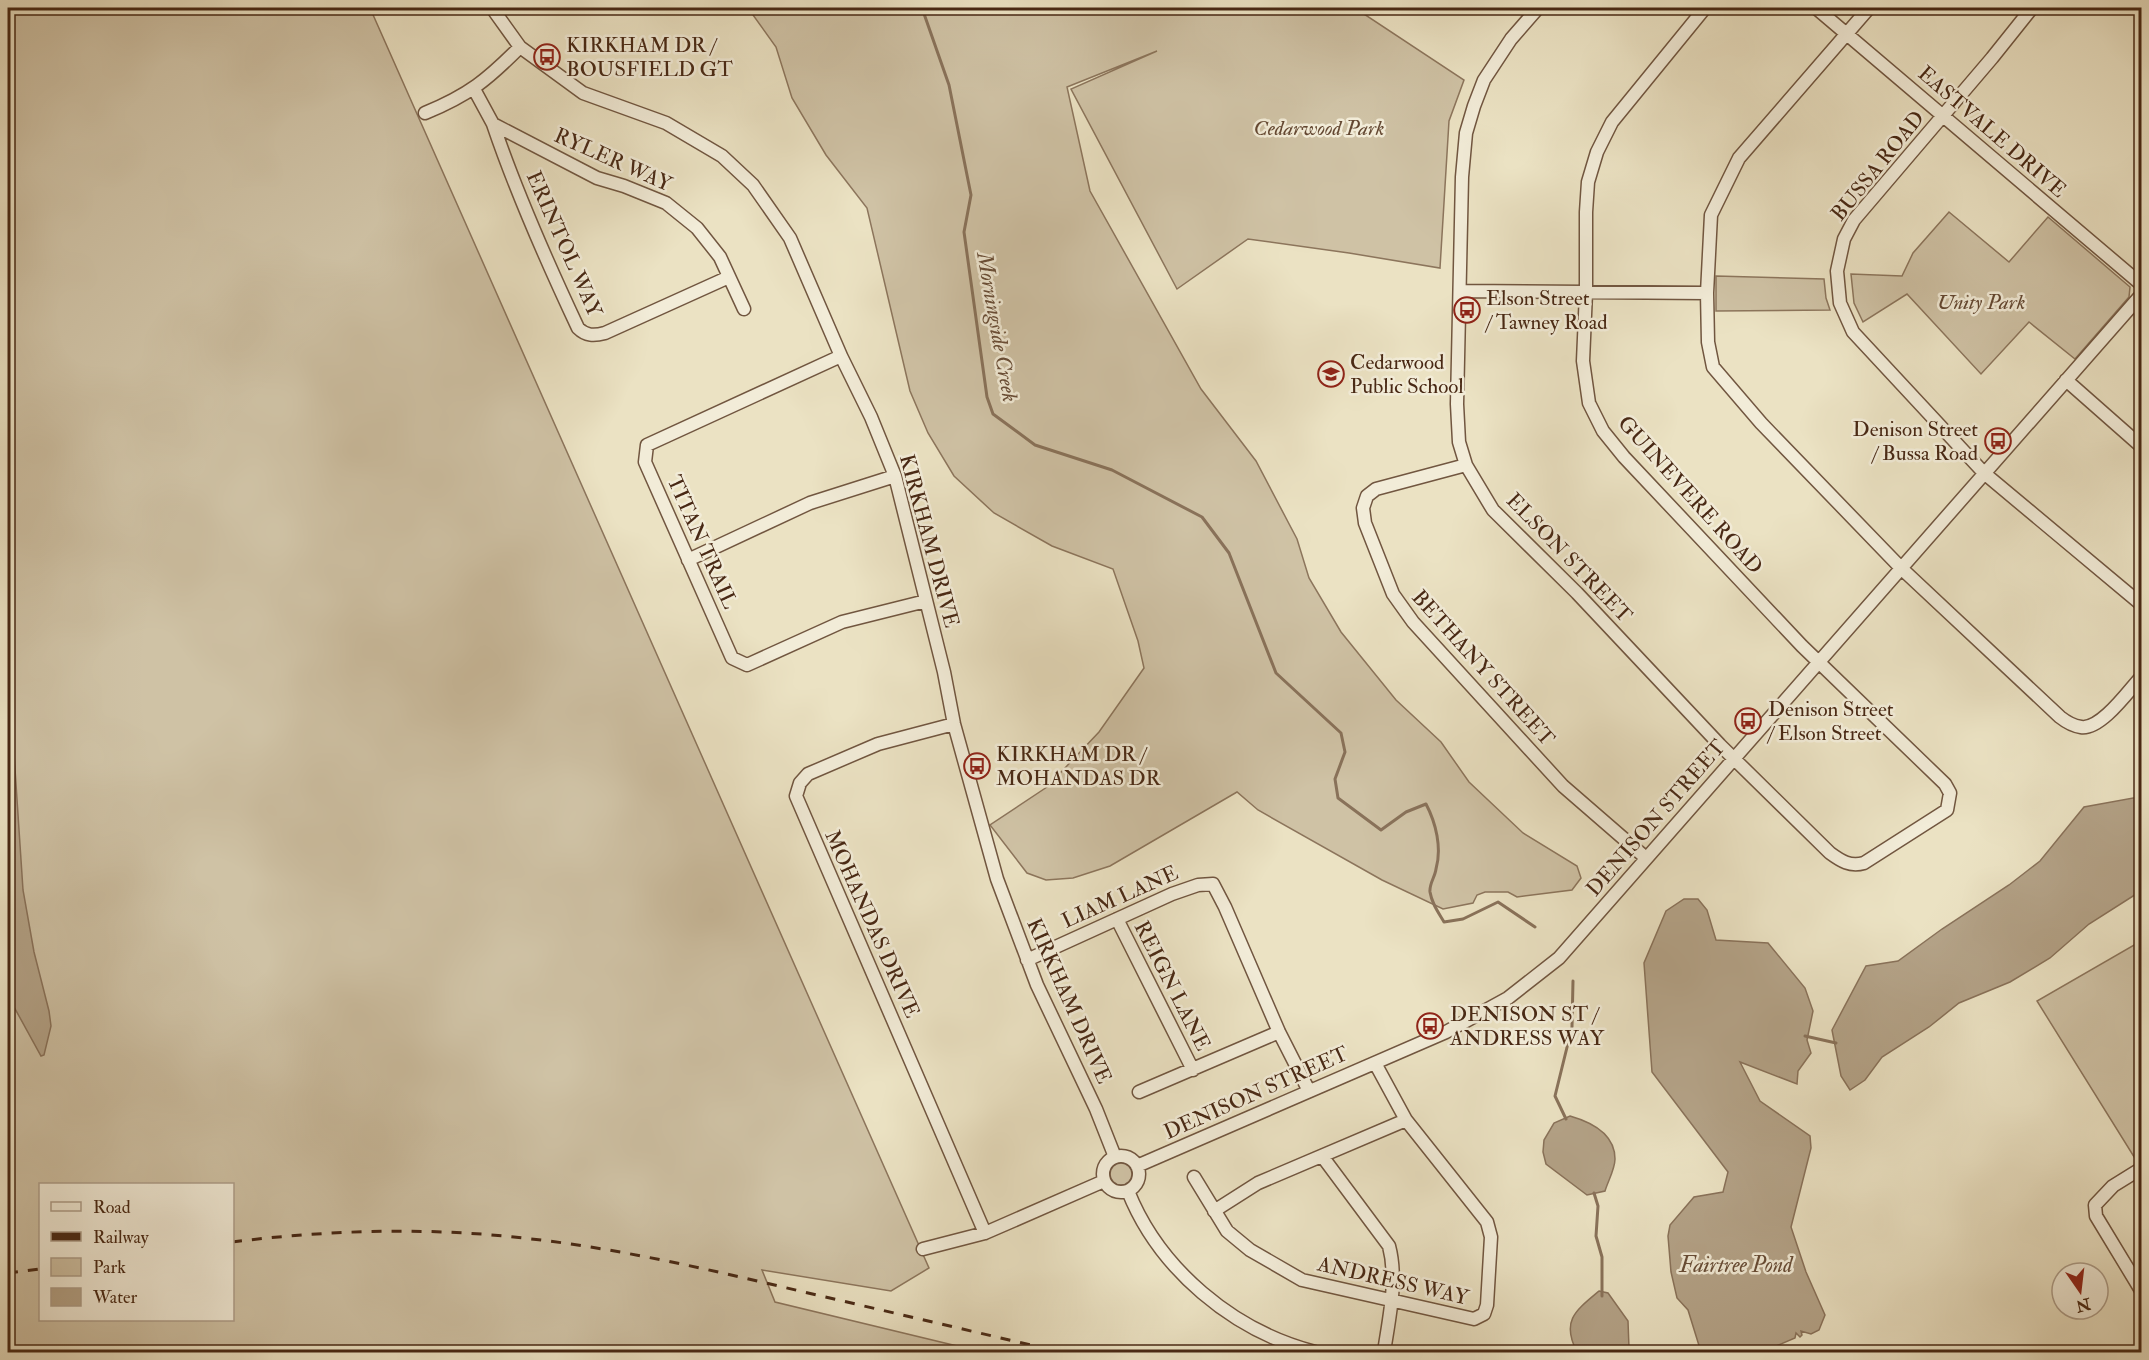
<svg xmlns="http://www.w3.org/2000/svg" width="2149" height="1360" viewBox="0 0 2149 1360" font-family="'IM FELL Double Pica',serif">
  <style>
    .green { fill: #cfc2a5; stroke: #8c755c; stroke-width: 1.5; fill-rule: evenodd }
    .water { fill: #b4a388; stroke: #89725a; stroke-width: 1.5 }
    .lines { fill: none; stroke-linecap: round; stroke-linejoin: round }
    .stream { stroke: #89725a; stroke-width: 3 }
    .minor-casing { stroke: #715640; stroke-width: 15 }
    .minor { stroke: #f2ecd8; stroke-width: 12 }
    .rail { stroke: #482814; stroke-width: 3; stroke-dasharray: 10 10; stroke-linecap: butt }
    .labels { text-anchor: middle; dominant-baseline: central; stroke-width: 5; stroke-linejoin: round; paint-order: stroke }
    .poi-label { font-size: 21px; fill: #482814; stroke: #f2ecd8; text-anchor: start }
    .park-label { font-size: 21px; font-style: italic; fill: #634731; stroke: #f2ecd8 }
    .street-label { font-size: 21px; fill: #482814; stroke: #f2ecd8 }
    .water-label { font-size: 22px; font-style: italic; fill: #684d37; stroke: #f2ecd8 }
  </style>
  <rect width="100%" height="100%" fill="#ebe2c3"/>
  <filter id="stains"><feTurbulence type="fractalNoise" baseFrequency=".00333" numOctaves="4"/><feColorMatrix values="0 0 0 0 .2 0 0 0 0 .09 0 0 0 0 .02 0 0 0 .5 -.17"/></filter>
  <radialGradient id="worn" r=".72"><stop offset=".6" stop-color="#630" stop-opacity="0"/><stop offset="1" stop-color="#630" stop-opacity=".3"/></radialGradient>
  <!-- green -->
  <path class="green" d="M26 8H370L929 1268 891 1291 762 1270 775 1302 982 1352H8V36L15 13ZM40 1184H232V1320H40Z
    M748 8H1355L1464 80 1449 121 1440 268 1349 253 1248 239 1177 289 1071 89 1157 51 1067 87 1090 191 1201 389 1256 461 1297 539 1309 578 1341 632 1396 700 1441 742 1469 782 1523 833 1577 866 1581 878 1572 890 1517 897 1508 892H1485L1477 895 1473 903 1443 909 1382 880 1258 810 1237 792 1110 866 1073 878 1046 880 1027 873 990 825 1047 787 1099 732 1144 668 1138 641 1113 569 1052 546 994 513 954 476 928 433 910 391 867 208 826 155 792 98 776 47Z
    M1949 212 2009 262 2048 217 2130 287 2129 297 2075 359 2029 322 1981 374 1907 294 1863 322 1854 303 1851 274 1902 276 1913 253Z
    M1716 276 1824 279 1826 298 1830 310 1716 311Z
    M2141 941 2142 1157 2136 1160 2037 1001Z
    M1110 1174a11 11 0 1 1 22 0a11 11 0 1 1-22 0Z"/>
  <!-- water -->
  <path class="water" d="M8 704 14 754 23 890 34 952 49 1011 51 1026 44 1055 41 1056 8 996Z
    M2138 782H2142L2141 891 2089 924 2050 958 2010 982 1959 1003 1929 1027 1882 1057 1865 1080 1850 1090 1841 1076 1832 1030 1866 966 1898 961 1942 929 2009 885 2040 861 2084 807 2139 797 2136 784Z
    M1684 899H1698L1707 910 1716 940 1768 943 1805 988 1813 1011 1807 1040 1811 1053 1798 1071 1797 1084 1740 1062 1760 1101 1810 1136 1811 1148 1791 1227 1806 1272 1825 1315 1819 1330 1811 1334 1801 1331 1802 1335 1800 1337 1796 1333 1795 1338 1762 1352H1701L1688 1310 1677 1298 1671 1272 1668 1236 1670 1225 1694 1197 1723 1192 1728 1172 1652 1072 1644 963 1666 911Z
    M1570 1116C1591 1122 1615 1133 1615 1159 1615 1169 1608 1181 1605 1191L1587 1195 1546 1164 1543 1152 1544 1140 1554 1123Z
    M1599 1291 1608 1293 1628 1321 1629 1348 1631 1352H1577C1561 1321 1575 1311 1599 1291Z"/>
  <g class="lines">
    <!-- stream -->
    <path class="stream" d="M922 8 949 85 971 195 964 232 987 397 993 414 1035 445 1112 470 1202 517 1229 553 1276 673 1341 733 1345 752 1335 779 1338 798 1381 830 1406 812 1426 804C1436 823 1442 848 1436 869 1435 877 1429 884 1430 892 1432 904 1438 912 1444 922L1463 919 1498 902 1535 927
      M1805 1036 1836 1043
      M1566 1119 1555 1096 1572 1027 1573 981
      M1594 1193 1598 1206 1596 1236 1602 1257V1296"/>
    <!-- minor casing -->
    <g class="minor-casing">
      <path id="minor" d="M492 8 520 47 583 93 666 123 722 156 753 185 790 238 841 356 871 417 895 476 944 672 954 724 997 879 1037 985 1096 1109 1115 1157
        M1538 8 1511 39 1484 80 1474 106 1466 133 1462 177 1457 404 1459 442 1466 465 1493 510 1577 593 1720 745 1830 853C1841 861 1850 867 1864 863L1947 810 1950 793 1945 784 1802 646 1624 457 1603 431 1589 403 1583 361 1586 292V212L1588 182 1597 152 1612 122 1705 8
        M1816 8 2142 285
        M1869 8 1739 158 1711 215 1707 293 1708 342 1713 367 1761 423 1901 568 2060 717C2065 721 2074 726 2081 727 2101 730 2129 690 2142 676
        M2032 8 1992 58 1854 220 1844 239 1837 271 1840 303 1853 332 1984 473 2142 605
        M474 89 493 124 597 178 624 186 666 203 697 228 720 257 744 309
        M425 113C469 95 487 80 520 47
        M493 124C516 192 547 262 578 328 586 336 594 336 605 333L729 277
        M1460 291 1707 293
        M841 356 647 445 645 462 732 658 747 665 842 622 926 601
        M2066 380 2142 447
        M1466 465 1376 489 1367 496 1363 508 1365 523 1393 594 1413 622 1563 786 1646 858
        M688 560 810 503 895 476
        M954 724 878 744 808 774 800 783 796 796 985 1233
        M1117 919 1193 1070
        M1027 960 1172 894 1198 885 1213 884 1225 907 1279 1032 1309 1091
        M1139 1092 1279 1032
        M1103 1174a18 18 0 1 1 36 0a18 18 0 1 1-36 0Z
        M1322 1156 1389 1246C1398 1280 1389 1318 1384 1352
        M1137 1166 1446 1032 1508 998 1559 958 2142 294
        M2142 1168 2113 1186 2095 1205 2096 1216 2142 1292
        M1194 1177 1227 1231 1250 1250 1302 1280 1474 1319 1484 1314 1487 1305 1491 1237 1487 1222 1406 1120 1375 1063
        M1128 1191C1159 1269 1233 1331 1315 1352
        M1214 1211 1258 1183 1406 1120
        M923 1249 985 1233 1104 1181"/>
    </g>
    <!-- minor -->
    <use href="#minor" class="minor"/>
    <!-- rail -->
    <path class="rail" d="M232 1242C329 1230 427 1227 523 1238 618 1248 711 1270 804 1292 890 1312 975 1332 1061 1352
      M8 1273 40 1269"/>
  </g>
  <!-- icons -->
  <defs>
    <g id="bus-ring" transform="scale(1.35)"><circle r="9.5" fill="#f2ecd8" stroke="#8f2418" stroke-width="1.5"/><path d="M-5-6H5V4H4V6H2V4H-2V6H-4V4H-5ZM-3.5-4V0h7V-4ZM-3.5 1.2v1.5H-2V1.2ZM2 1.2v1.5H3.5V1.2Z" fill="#8f2418"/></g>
    <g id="school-ring" transform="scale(1.35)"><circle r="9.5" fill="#f2ecd8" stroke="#8f2418" stroke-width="1.5"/><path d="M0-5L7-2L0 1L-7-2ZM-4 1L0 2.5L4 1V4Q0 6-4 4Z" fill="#8f2418"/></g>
  </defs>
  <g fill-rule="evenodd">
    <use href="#bus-ring" x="547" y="57"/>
    <use href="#bus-ring" x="1467" y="310"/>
    <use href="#school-ring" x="1331" y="374"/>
    <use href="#bus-ring" x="1998" y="441"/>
    <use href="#bus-ring" x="1748" y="721"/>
    <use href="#bus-ring" x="977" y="766"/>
    <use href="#bus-ring" x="1430" y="1026"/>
  </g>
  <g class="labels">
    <!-- poi labels -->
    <g class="poi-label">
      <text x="566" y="45">KIRKHAM DR /<tspan x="566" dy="24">BOUSFIELD GT</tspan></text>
      <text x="1486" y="298">Elson Street<tspan x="1486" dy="24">/ Tawney Road</tspan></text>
      <text x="1350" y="362">Cedarwood<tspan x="1350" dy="24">Public School</tspan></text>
      <text x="1978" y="429" text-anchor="end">Denison Street<tspan x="1978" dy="24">/ Bussa Road</tspan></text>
      <text x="1768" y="709">Denison Street<tspan x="1768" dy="24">/ Elson Street</tspan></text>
      <text x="996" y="754">KIRKHAM DR /<tspan x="996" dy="24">MOHANDAS DR</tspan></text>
      <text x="1450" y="1014">DENISON ST /<tspan x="1450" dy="24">ANDRESS WAY</tspan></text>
    </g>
    <!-- park labels -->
    <g class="park-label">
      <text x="1319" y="128">Cedarwood Park</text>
      <text x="1981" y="302">Unity Park</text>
    </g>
    <!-- street labels -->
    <g class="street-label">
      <text transform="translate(1992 132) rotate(41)">EASTVALE DRIVE</text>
      <text transform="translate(613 160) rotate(24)">RYLER WAY</text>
      <text transform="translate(1878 166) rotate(-51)">BUSSA ROAD</text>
      <text transform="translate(564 244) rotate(66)">ERINTOL WAY</text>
      <text transform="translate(1690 495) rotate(48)">GUINEVERE ROAD</text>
      <text transform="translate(929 541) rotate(75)">KIRKHAM DRIVE</text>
      <text transform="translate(702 542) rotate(66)">TITAN TRAIL</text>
      <text transform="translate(1569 558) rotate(46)">ELSON STREET</text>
      <text transform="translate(1483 668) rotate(48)">BETHANY STREET</text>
      <text transform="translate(1656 818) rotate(-49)">DENISON STREET</text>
      <text transform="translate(1120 897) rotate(-24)">LIAM LANE</text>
      <text transform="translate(872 924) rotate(66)">MOHANDAS DRIVE</text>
      <text transform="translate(1172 986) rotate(63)">REIGN LANE</text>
      <text transform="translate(1069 1001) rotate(66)">KIRKHAM DRIVE</text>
      <text transform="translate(1256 1093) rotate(-24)">DENISON STREET</text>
      <text transform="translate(1393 1281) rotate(13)">ANDRESS WAY</text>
    </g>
    <!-- water labels -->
    <g class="water-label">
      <text transform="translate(997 327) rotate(80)">Morningside Creek</text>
      <text x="1736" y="1265">Fairtree Pond</text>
    </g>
  </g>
  <!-- margin -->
  <rect width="2149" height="1360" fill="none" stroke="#ebe2c3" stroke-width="30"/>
  <rect x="9" y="9" width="2131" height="1342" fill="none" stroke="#482814" stroke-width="3"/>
  <rect x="15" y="15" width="2119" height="1330" fill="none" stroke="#482814" stroke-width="1.5"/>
  <!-- legend -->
  <rect x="39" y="1183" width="195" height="138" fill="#f2ecd8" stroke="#ae9e8a" stroke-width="1.5"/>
  <rect x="51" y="1202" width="30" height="9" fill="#f2ecd8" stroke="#ae9e8a" stroke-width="1.5"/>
  <text x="93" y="1213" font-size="18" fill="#482814">Road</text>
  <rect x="51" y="1232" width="30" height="9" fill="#482814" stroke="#ae9e8a" stroke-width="1.5"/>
  <text x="93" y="1243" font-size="18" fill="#482814">Railway</text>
  <rect x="51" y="1258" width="30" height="18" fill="#cfc2a5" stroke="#ae9e8a" stroke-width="1.5"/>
  <text x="93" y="1273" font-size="18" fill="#482814">Park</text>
  <rect x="51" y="1288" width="30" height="18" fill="#b4a388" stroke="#ae9e8a" stroke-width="1.5"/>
  <text x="93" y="1303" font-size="18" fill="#482814">Water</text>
  <!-- north arrow -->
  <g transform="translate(2080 1291) rotate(166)"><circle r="28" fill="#f2ecd8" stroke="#ae9e8a" stroke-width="1.5"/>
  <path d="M0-4.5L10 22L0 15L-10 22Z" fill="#8f2418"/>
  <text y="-9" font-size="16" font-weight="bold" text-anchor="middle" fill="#482814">N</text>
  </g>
  <rect width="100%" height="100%" filter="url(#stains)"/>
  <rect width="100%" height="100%" fill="url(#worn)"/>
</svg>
